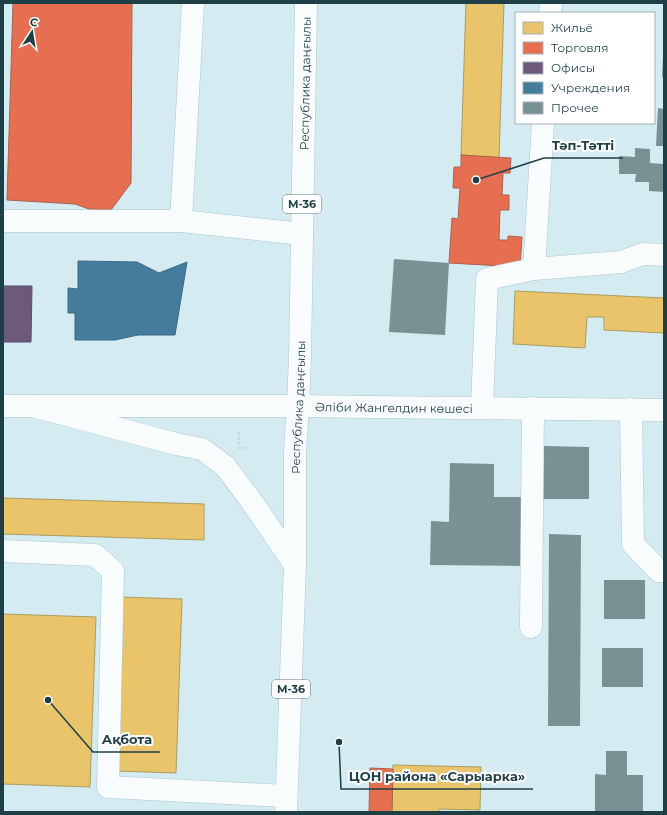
<svg xmlns="http://www.w3.org/2000/svg" width="667" height="815" viewBox="0 0 667 815" font-family="Montserrat,sans-serif">
  <style>
    .homes { fill: #e9c46a; stroke: #ac9c60 }
    .shops { fill: #e76f51; stroke: #ab614e }
    .offices { fill: #6d597a; stroke: #56516b }
    .public { fill: #457b9d; stroke: #3a6983 }
    .building { fill: #799095 }
    .lines { fill: none; stroke-linecap: round; stroke-linejoin: round }
    .minor-casing { stroke: #aec8ce; stroke-width: 23 }
    .major-casing { stroke: #aec8ce; stroke-width: 23 }
    .path { stroke: #cfd7d8; stroke-width: 2.5; stroke-dasharray: 3 2; stroke-linecap: butt }
    .minor { stroke: #f8fcfd; stroke-width: 22 }
    .major { stroke: #f8fcfd; stroke-width: 22 }
    .labels { text-anchor: middle; dominant-baseline: central; stroke-width: 4; stroke-linejoin: round; paint-order: stroke }
    .shield { fill: #fff; stroke: #62797e; stroke-width: 1 }
    .shield-label { font-size: 11px; font-weight: bold; fill: #1f3f47 }
    .street-label { font-size: 12px; fill: #1f3f47; stroke: #fff }
    .leader { fill: none; stroke: #1f3f47; stroke-width: 1.5 }
    .callout-dot { fill: #1f3f47; stroke: #fff; stroke-width: 1.5 }
    .callout-label { font-size: 13px; text-anchor: middle; font-weight: bold; fill: #1f3f47; stroke: #fff; stroke-width: 4; stroke-linejoin: round; paint-order: stroke }
  </style>
  <rect width="100%" height="100%" fill="#d3ebf1"/>
  <!-- homes -->
  <path class="homes" d="M466 3H504L499 158 461 155Z
    M515 291 664 298V333L604 330V317H587L585 348 513 344Z
    M3 498 204 504V540L3 534Z
    M122 597 182 599 176 773 116 771Z
    M3 614 96 617 90 787 3 784Z
    M393 765 481 767 480 810 439 809V812H392Z"/>
  <!-- shops -->
  <path class="shops" d="M13 3H132L131 183 111 210 89 209 75 204 7 200Z
    M461 155 511 158 510 173H503L502 195H509V210H500L499 240H508V236L522 237 520 267 449 263 452 218 458 219 460 188H453L454 167H461Z
    M370 768 393 769 392 812H369Z"/>
  <!-- offices -->
  <path class="offices" d="M3 286H32L31 342H3Z"/>
  <!-- public -->
  <path class="public" d="M78 261 137 262 159 273 187 262 175 335H138L115 340H75V313H68V288L78 289Z"/>
  <!-- building -->
  <path class="building" d="M663 56H664V77H662Z
    M658 108 664 109V146H656Z
    M635 148 650 149V163L664 164V192L649 191V182H635L636 174H619V156L635 157Z
    M394 259 449 263 445 335 389 332Z
    M543 446 589 447V499H543Z
    M450 463 494 464V497H527L526 566 430 565 431 521 449 522Z
    M549 534 581 535 580 726H548Z
    M604 580H645V619H604Z
    M602 648H643V687H602Z
    M606 751H627V775H643V812H595V774L606 775Z"/>
  <g class="lines">
    <!-- minor casing -->
    <g class="minor-casing">
      <g id="minor">
        <path d="M550 13 551 3"/>
        <path d="M3 221H181L302 234"/>
        <path d="M181 221 193 3"/>
        <path d="M534 269 621 262 643 254 664 255"/>
        <path id="s1" d="M3 406H298L371 407 664 410"/>
        <path d="M482 408 487 279 534 269 543 123"/>
        <path d="M631 409 633 544 659 571H664"/>
        <path d="M3 551 95 555 113 571 108 787 286 796"/>
        <path d="M531 627 533 408"/>
      </g>
    </g>
    <!-- major casing -->
    <g class="major-casing">
      <g id="major">
        <path d="M33 406 176 444 202 449 225 466 252 502 295 565"/>
        <path id="s2" d="M286 812 295 565V451L298 406 300 357 306 3"/>
      </g>
    </g>
    <!-- path -->
    <path class="path" d="M239 432V448H246"/>
    <!-- minor -->
    <use href="#minor" class="minor"/>
    <!-- major -->
    <use href="#major" class="major"/>
  </g>
  <g class="labels">
    <!-- shield labels -->
    <g class="shield">
      <rect x="283" y="195" width="38" height="18" rx="3"/>
      <rect x="272" y="680" width="38" height="18" rx="3"/>
    </g>
    <g class="shield-label">
      <text x="302" y="204">M-36</text>
      <text x="291" y="689">M-36</text>
    </g>
    <!-- street labels -->
    <g class="street-label">
      <text stroke="none"><textPath href="#s2" startOffset="729">Республика даңғылы</textPath></text>
      <text stroke="none"><textPath href="#s1" startOffset="391">Әліби Жангелдин көшесі</textPath></text>
      <text stroke="none"><textPath href="#s2" startOffset="405">Республика даңғылы</textPath></text>
    </g>
  </g>
  <!-- callouts -->
  <path class="leader" d="M476 180L544 158H623M48 700L93 752H160M339 742L341 789H533"/>
  <g class="callout-dot">
    <circle cx="476" cy="180" r="4"/>
    <circle cx="48" cy="700" r="4"/>
    <circle cx="339" cy="742" r="4"/>
  </g>
  <g class="callout-label">
    <text x="583" y="150">Тәп-Тәтті</text>
    <text x="127" y="744">Ақбота</text>
    <text x="437" y="781">ЦОН района «Сарыарка»</text>
  </g>
  <!-- border -->
  <rect width="667" height="815" fill="none" stroke="#1f3f47" stroke-width="8"/>
  <!-- legend -->
  <rect x="515" y="12" width="140" height="112" fill="#ffffff" stroke="#a5b2b5"/>
  <rect x="523" y="22" width="20" height="12" fill="#e9c46a" stroke="#a5b2b5"/>
  <text x="551" y="32" font-size="12" fill="#1f3f47">Жильё</text>
  <rect x="523" y="42" width="20" height="12" fill="#e76f51" stroke="#a5b2b5"/>
  <text x="551" y="52" font-size="12" fill="#1f3f47">Торговля</text>
  <rect x="523" y="62" width="20" height="12" fill="#6d597a" stroke="#a5b2b5"/>
  <text x="551" y="72" font-size="12" fill="#1f3f47">Офисы</text>
  <rect x="523" y="82" width="20" height="12" fill="#457b9d" stroke="#a5b2b5"/>
  <text x="551" y="92" font-size="12" fill="#1f3f47">Учреждения</text>
  <rect x="523" y="102" width="20" height="12" fill="#799095" stroke="#a5b2b5"/>
  <text x="551" y="112" font-size="12" fill="#1f3f47">Прочее</text>
  <!-- north arrow -->
  <g transform="translate(32 32) rotate(12)" stroke="#ffffff" stroke-width="3" paint-order="stroke">
  <path d="M0-3L7 15L0 10L-7 15Z" fill="#1f3f47"/>
  <text y="-6" font-size="11" font-weight="bold" text-anchor="middle" fill="#1f3f47">С</text>
  </g>
</svg>
